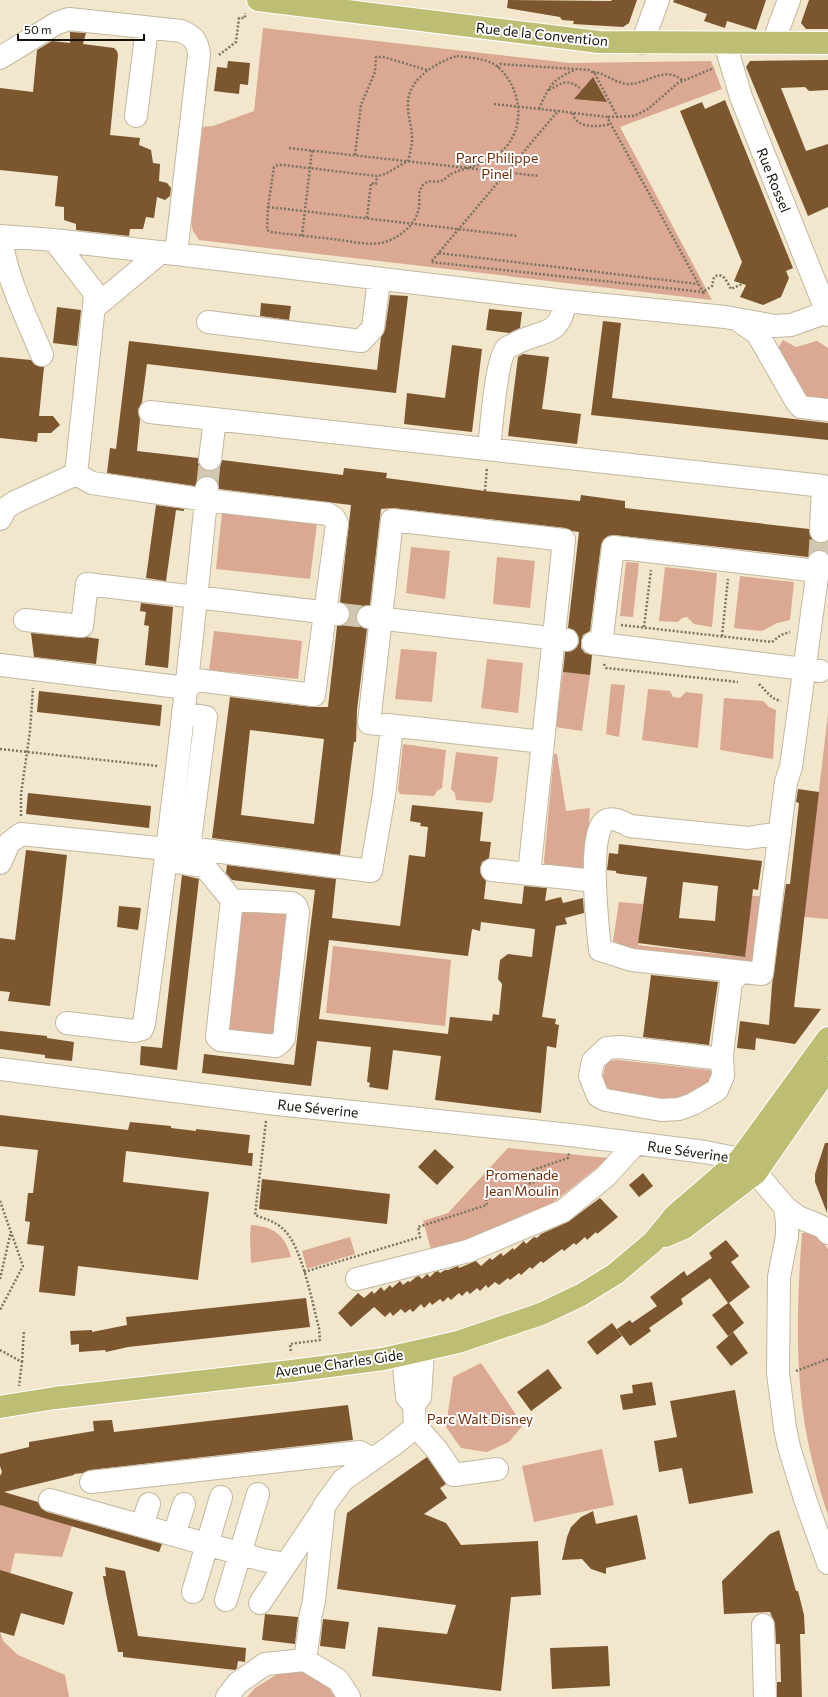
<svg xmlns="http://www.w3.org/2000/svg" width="828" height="1697" viewBox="0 0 828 1697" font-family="Commissioner,sans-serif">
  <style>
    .green { fill: #daa893 }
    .building { fill: #7b562f; fill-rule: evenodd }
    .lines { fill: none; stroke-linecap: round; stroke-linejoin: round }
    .minor-tunnel { stroke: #d1c7b0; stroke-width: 22; stroke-dasharray: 22 11; stroke-linecap: butt }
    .minor-casing { stroke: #c2b79f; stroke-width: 24 }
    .major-casing { stroke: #fff; stroke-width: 24 }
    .path { stroke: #7a7362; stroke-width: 2.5; stroke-dasharray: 2 2; stroke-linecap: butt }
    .minor { stroke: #fff; stroke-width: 22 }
    .major { stroke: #bdbd73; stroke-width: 22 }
    .labels { text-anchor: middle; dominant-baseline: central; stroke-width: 4; stroke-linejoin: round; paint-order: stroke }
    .street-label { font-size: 14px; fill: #161209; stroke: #fff }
    .park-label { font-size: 14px; fill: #6f2d0a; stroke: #fff }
  </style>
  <rect width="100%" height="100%" fill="#f2e7cd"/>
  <!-- green -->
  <path class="green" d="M263 28 570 63 711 61 722 89 620 127 712 300 199 240 193 231 191 223 202 127 213 126 254 111Z
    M783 340 796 347 817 341 828 348V403L804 398 778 348Z
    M222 513 317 524 310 579 216 569Z
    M411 547 450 551 445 599 406 593Z
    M497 557 535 561 530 608 493 604Z
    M626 562 639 563 633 617 620 616Z
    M665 567 717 573 712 627 694 624 687 617 682 618 678 622 659 621Z
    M740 576 794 582 790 620 777 623 762 631 734 628Z
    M214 631 302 641 298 679 209 670Z
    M401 649 437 652 432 702 395 699Z
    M487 659 523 663 518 713 481 708Z
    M563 672 590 675 582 731 555 727Z
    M611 684 625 685 619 737 606 734Z
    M648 689 670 691 673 697 680 698 686 692 703 694 698 748 642 740Z
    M724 698 763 701 769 707 776 710 773 759 720 750Z
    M828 714V919L804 917Z
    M403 744 446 750 442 788 437 791 434 796 400 794 398 790Z
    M456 752 498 757 493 800 490 803 456 800 455 793 451 789Z
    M554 754H557L566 811 590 808 586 867 584 870 545 867 544 861Z
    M752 896H763L757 967 634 951 613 941 619 902 643 904 638 945 744 957Z
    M239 906 290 913 275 1041 224 1035Z
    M333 946 451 960 445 1026 326 1013Z
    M618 1060 718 1071 711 1087 673 1105 615 1097 601 1086 606 1061Z
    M508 1148 609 1158 550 1205 491 1233 432 1253 423 1221 448 1213Z
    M251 1225C274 1227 285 1235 291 1257L251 1263 250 1237Z
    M815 1231 828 1249V1515C820 1491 813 1467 808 1442 794 1373 797 1302 802 1233Z
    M350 1237 355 1254 307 1269 302 1251Z
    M481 1363 523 1425 509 1442 487 1452 461 1448 446 1427 453 1377Z
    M602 1449 614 1505 534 1522 522 1466Z
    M0 1505 72 1526 62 1557 15 1553 0 1617Z
    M0 1631 3 1641 18 1655 65 1675 69 1697H0Z
    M307 1667 325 1681 335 1697H247L255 1688 284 1670Z"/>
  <!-- building -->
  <path class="building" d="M508 0 611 1 612 0H637L629 23 623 27 573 24 574 21 562 20 560 17 507 8Z
    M674 0H766L756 30 727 21 725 28 704 21 707 14 673 2Z
    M809 0H828V29H806L801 23Z
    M70 32 86 33 83 44 114 48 117 51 118 55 110 135 140 138 139 145 151 150 153 163 160 164 159 181 167 183 171 188 170 196 165 200 157 197 154 218 146 217 143 229H130L129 236 76 230V224L64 220V207L55 206 58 176 0 170V88L33 92 37 50 52 41 70 43Z
    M828 60V90L809 91 805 87 781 88 806 151 828 144V207L808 216 746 67 750 61Z
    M228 61 250 63 248 85 240 84 239 94 214 91 217 67 227 68Z
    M593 77 607 102 574 99Z
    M725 100 793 268 786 271 789 278 781 297 763 305 740 297 746 285 734 281 742 262 680 111 702 102 705 109Z
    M390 295 408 296 396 393 147 364 142 402 138 410 140 420 137 451 198 458V463L202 469 209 471 215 470 220 467 222 460 343 475 344 468 387 473 386 478 485 491 580 501 581 495 625 501V508L809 529 810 536 815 542 821 543 828 541V554L821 550H815L808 557 614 535 608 536 603 540 601 545 590 631 583 635 581 641V648L585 653 592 655 590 675 563 672 565 652 572 651 577 647 579 642 578 635 574 630 568 628 579 532 572 531 565 528 393 508 381 509 370 605 363 606 358 610 356 615 357 622 361 627 367 629 357 710 356 742H354L340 855 212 838 230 697 312 707H328L337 626 343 625 348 622 350 615 349 609 345 604 340 602 351 505 219 489 218 482 214 478 208 476 201 477 197 481 195 486 107 473 110 448 116 449 129 341 377 370 381 337 385 330ZM250 730 324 739 314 824 241 815Z
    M261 303 291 306 289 320 260 316Z
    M57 307 81 310 77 346 53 343Z
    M489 309 522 312 520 328 509 333 486 330Z
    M603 321 621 323 612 398 828 423V440L591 415Z
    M452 345 482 349 472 432 404 424 407 393 445 398Z
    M523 354 549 357 542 409 581 414 577 444 508 436 518 357Z
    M0 357 31 360 35 365 44 367 39 416H53L60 425 51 433H38L37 442 0 438Z
    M156 505 184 509V511L176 510 166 581 146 578Z
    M141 603 173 607 168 668 145 665 149 626 144 625 146 612 140 611Z
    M31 633 81 638 87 637 99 639 96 664 34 657Z
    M39 691 162 705 160 726 37 712Z
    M798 789 819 792 794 1007 821 1009 795 1044 756 1038 755 1050 737 1048 740 1021 769 1025 772 985 786 884H790L799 803 796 802Z
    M28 793 151 806 149 828 26 814Z
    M412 805 483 812 480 841 491 842 489 858 482 862 480 868 481 875 486 881 484 899 522 904 524 886 547 888 545 901 561 897 563 903 583 898 584 913 565 918 567 924 556 926 542 1017 556 1019 555 1024 559 1025 556 1048 547 1046 541 1113 435 1100 441 1056 393 1050 388 1090 369 1087 370 1083 367 1082 371 1047 317 1041 311 1086 202 1073 204 1054 294 1065 305 971 315 890 232 880 226 873 227 865 336 879 332 918 400 926 409 855 425 857 428 827 420 826 421 823 410 821ZM481 922 535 929 532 957 508 954 500 960 498 979 502 984 499 1015 493 1014 492 1021 450 1017 448 1034 319 1019 329 940 468 956 472 929 480 931Z
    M619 844 762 861 758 890 753 889 745 957 638 943 647 877 621 874 616 873V871L607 870 609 853 618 854ZM683 882 718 886 715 921 679 918Z
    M26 850 67 855 50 1006 8 1001 10 992 0 991V938L15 940Z
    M182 875 199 879 177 1070 140 1065V1061L141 1046 162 1048Z
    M119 906 141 908 138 930 117 927Z
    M651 975 718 982 709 1045 643 1037Z
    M0 1031 47 1036V1038L74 1042 72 1061 45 1058V1055L0 1049Z
    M0 1115 128 1130 130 1122 171 1126V1128L196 1131V1129L250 1135 248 1153H253L252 1166 126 1151 123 1182 209 1192 198 1280 78 1266 75 1296 39 1292 44 1246 27 1244 30 1222 25 1221 28 1193H33L38 1150 0 1146Z
    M825 1143H828L827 1213 815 1182V1174Z
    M435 1149 454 1167 437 1185 418 1167Z
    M643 1173 653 1186 639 1197 629 1185Z
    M262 1179 390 1194 387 1224 259 1209Z
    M600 1198 618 1217 607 1226 597 1234 596 1232 587 1240 585 1237 576 1245 574 1243 564 1251 562 1249 543 1263 541 1261 532 1269 530 1267 521 1275 519 1273 510 1280 508 1278 499 1285 495 1282 488 1288 486 1285 480 1291 477 1288 470 1294 467 1291 462 1296 459 1293 451 1300 448 1297 443 1302 440 1299 432 1305 430 1302 424 1308 421 1304 413 1312 410 1309 405 1313 401 1309 393 1316 390 1312 385 1317 374 1307 351 1327 338 1313 358 1293 364 1298 372 1291 374 1294 381 1287 384 1291 390 1285 392 1288 400 1281 403 1285 408 1281 410 1282 416 1277 419 1276 422 1279 427 1274 430 1277 435 1272 438 1271 440 1273 445 1270H448L458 1266 459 1268 476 1261 481 1266 490 1258 492 1260 501 1253 503 1256 513 1248 514 1250 524 1241 526 1244 534 1237 537 1238 541 1234 568 1222Z
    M726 1240 739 1256 731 1262 750 1287 729 1303 744 1323 728 1336 712 1315 728 1303 710 1278 681 1299 683 1304 649 1328 651 1331 630 1346 617 1329 630 1320 632 1323 657 1306 650 1297 684 1271 687 1276 712 1258 709 1253Z
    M306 1298 310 1327 128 1347 106 1352 105 1350 79 1352V1344L71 1345 70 1331 92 1330V1332L127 1325 126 1317Z
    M612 1323 622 1336 597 1355 587 1342Z
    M733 1332 748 1353 731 1366 716 1347Z
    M548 1369 562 1388 531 1411 517 1392Z
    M652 1382 656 1405 623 1410 620 1395 633 1393 632 1385Z
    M735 1390 753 1493 689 1504 682 1468 659 1472 654 1441 677 1437 670 1401Z
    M348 1405 353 1440 90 1470 83 1473 74 1474V1475L4 1492 38 1502 41 1508 47 1512 162 1544 159 1552 0 1505V1476L2 1472 0 1466V1454L29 1447V1442L94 1431 93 1421 112 1420 114 1432Z
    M427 1457 446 1484 440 1488 447 1498 424 1514 446 1523 461 1545 538 1541 541 1595 511 1597 501 1691 372 1676 378 1627 447 1634 456 1605 337 1589 347 1513Z
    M593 1511 596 1524 637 1515 646 1559 606 1568V1574L591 1569 582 1559 562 1560 567 1537 571 1527 581 1517Z
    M779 1530 796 1591H798L804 1615 805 1634H800L802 1697H777V1682H781L780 1644H776L775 1624 770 1612 724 1614 722 1581 770 1534Z
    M105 1567 125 1571 138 1636 246 1648 245 1662 238 1661 237 1668 235 1670 123 1657V1652H118L106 1593 103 1576H106Z
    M0 1570 73 1592 64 1625 21 1613 14 1636 0 1632Z
    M265 1614 298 1617 295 1644 262 1640Z
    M323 1619 349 1622 345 1649 320 1646Z
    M608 1646 610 1686 552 1689 550 1648Z"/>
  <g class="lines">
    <!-- minor-tunnel -->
    <path class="minor-tunnel" d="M207 488 210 459
      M819 562 821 531
      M339 614 368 617"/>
    <!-- minor casing -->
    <g class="minor-casing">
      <path id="minor" d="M642 43 658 0
        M725 43 741 97 828 315
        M773 43 789 0
        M0 58 57 23 69 19 181 31C193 36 198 41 199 55L176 254
        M136 116 147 28
        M0 236 54 240 176 254 565 301 725 317 775 326 791 325 827 312
        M1 236C4 273 28 321 42 355
        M54 240 94 292 95 296 76 474 92 483 206 500C189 675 168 850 144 1024L142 1029 134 1031 67 1023
        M95 307 161 252
        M739 321 757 333 796 401 801 407 828 410
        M208 322 361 341 373 328 379 279
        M150 412 823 486 821 531
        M489 449C491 431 496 360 506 349 507 347 511 346 513 345 539 329 561 339 565 301
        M210 459 215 419
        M0 519 6 508 15 502 76 474
        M392 520 564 540 543 742 369 723Z
        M368 617 567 640
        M25 620 82 626 87 584 338 614
        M593 643 820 671
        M601 644 613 547 817 571
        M0 665 178 687 186 688 197 680 314 695 337 524 334 518 328 514 206 500 207 488
        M183 713 206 717 189 848 371 871 384 795 392 726
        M780 833 748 838 630 826C624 823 614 817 607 820 586 828 598 929 600 950L632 960 762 974 786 782 791 767 819 562
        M0 863 9 843 21 834 167 849 176 862 204 866 232 900 217 1037 220 1040 276 1046 280 1043 284 1038 298 912 296 906 292 903 232 900
        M492 870 595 881
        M529 874 543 742
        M722 1054 723 1076 717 1090 693 1104 679 1109 661 1110 606 1100 598 1096 590 1076 593 1061 607 1048 620 1047 714 1058 722 1054 731 982 740 973
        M0 1069 268 1103 570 1135 705 1152 740 1159 756 1173 785 1207 798 1217 818 1225 824 1228 828 1233
        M785 1207 787 1222V1236L779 1277 778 1373 785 1428 789 1447 806 1502 828 1563
        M357 1279 468 1251 563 1211 606 1176 636 1143
        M403 1355 407 1397 414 1405
        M414 1405 420 1397 423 1350
        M415 1425 437 1450 454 1475 497 1469
        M91 1482 360 1452 372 1460
        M50 1500 263 1560 286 1564
        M142 1526 149 1504
        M174 1535 184 1504
        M193 1592 221 1497
        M226 1600 258 1494
        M260 1603 323 1509
        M310 1618 314 1601 324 1506 343 1480 393 1445 412 1430 415 1425 414 1405
        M763 1625 765 1697
        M305 1660 310 1625
        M227 1697 238 1683 265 1664 305 1660 338 1680 349 1697"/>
    </g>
    <!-- major casing -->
    <g class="major-casing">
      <path id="major" d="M258 0 599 42 828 43
        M665 1236 684 1228 756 1173 828 1069
        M0 1407 55 1398 292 1371 383 1359 458 1342 541 1314 581 1295 615 1274 653 1242 675 1215 740 1159 828 1038"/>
    </g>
    <!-- path -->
    <path class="path" d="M219 55 236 42 239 18H245V13
      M457 56C470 58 487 58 498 67 521 88 526 125 505 148 489 166 470 165 451 174 448 176 444 180 441 181 435 183 430 179 424 184 417 191 420 198 419 207 417 223 401 237 385 242 371 246 355 242 340 240 317 237 294 235 271 232L267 230 268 207 274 167 278 165H283L377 176 385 174 408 161C410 155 411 148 412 142 413 129 407 116 408 102 409 78 437 62 457 56Z
      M497 67 500 64 589 70 595 74 618 118
      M593 72C606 73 617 85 631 84 648 83 666 65 683 81
      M549 90C564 82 568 78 582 90
      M494 104 558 111
      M539 109C549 86 551 81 574 70
      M558 111 607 117 703 292 431 262Z
      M573 113C575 129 599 127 611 124
      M608 117 634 116 648 109 678 83 714 68
      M289 148 539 176
      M355 155 361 105 375 72 376 57H384L427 70
      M268 207 518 236
      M367 218 371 183 376 184 377 176
      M302 236 312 150
      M439 253 698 284
      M704 294 703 292 712 286 714 277C723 271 727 282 731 289L742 284
      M485 491 487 467
      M621 625 772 642 781 635 790 632
      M644 627 651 570
      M722 636 728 579
      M604 664 606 668 738 682
      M759 684C766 690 770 699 781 701
      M0 749 158 766
      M21 816V794L30 731 33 688
      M266 1121 255 1215C265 1219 274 1221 282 1228 302 1244 312 1303 319 1328L320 1340 290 1344 291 1353
      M0 1201 23 1266 0 1310
      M304 1272 420 1237 418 1227 487 1205 486 1198 537 1181 533 1170 568 1158 569 1153
      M0 1279 11 1231
      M0 1350 22 1362 19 1386
      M22 1362 24 1330
      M796 1371 828 1359"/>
    <!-- minor -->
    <use href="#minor" class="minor"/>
    <!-- major -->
    <use href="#major" class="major"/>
  </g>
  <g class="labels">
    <!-- street labels -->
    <g class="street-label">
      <text transform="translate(542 34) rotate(6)">Rue de la Convention</text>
      <text transform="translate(774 180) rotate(68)">Rue Rossel</text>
      <text transform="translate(318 1108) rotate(6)">Rue Séverine</text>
      <text transform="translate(688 1151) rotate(8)">Rue Séverine</text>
      <text transform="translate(339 1363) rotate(-8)">Avenue Charles Gide</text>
    </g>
    <!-- park labels -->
    <g class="park-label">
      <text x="497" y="157">Parc Philippe<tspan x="497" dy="16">Pinel</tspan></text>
      <text x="522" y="1174">Promenade<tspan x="522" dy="16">Jean Moulin</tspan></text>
      <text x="480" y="1418">Parc Walt Disney</text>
    </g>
  </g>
  <!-- scale -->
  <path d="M18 34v6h126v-6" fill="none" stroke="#161209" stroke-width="2"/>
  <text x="24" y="34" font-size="12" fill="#161209" stroke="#ffffff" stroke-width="3" paint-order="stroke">50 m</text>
</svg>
